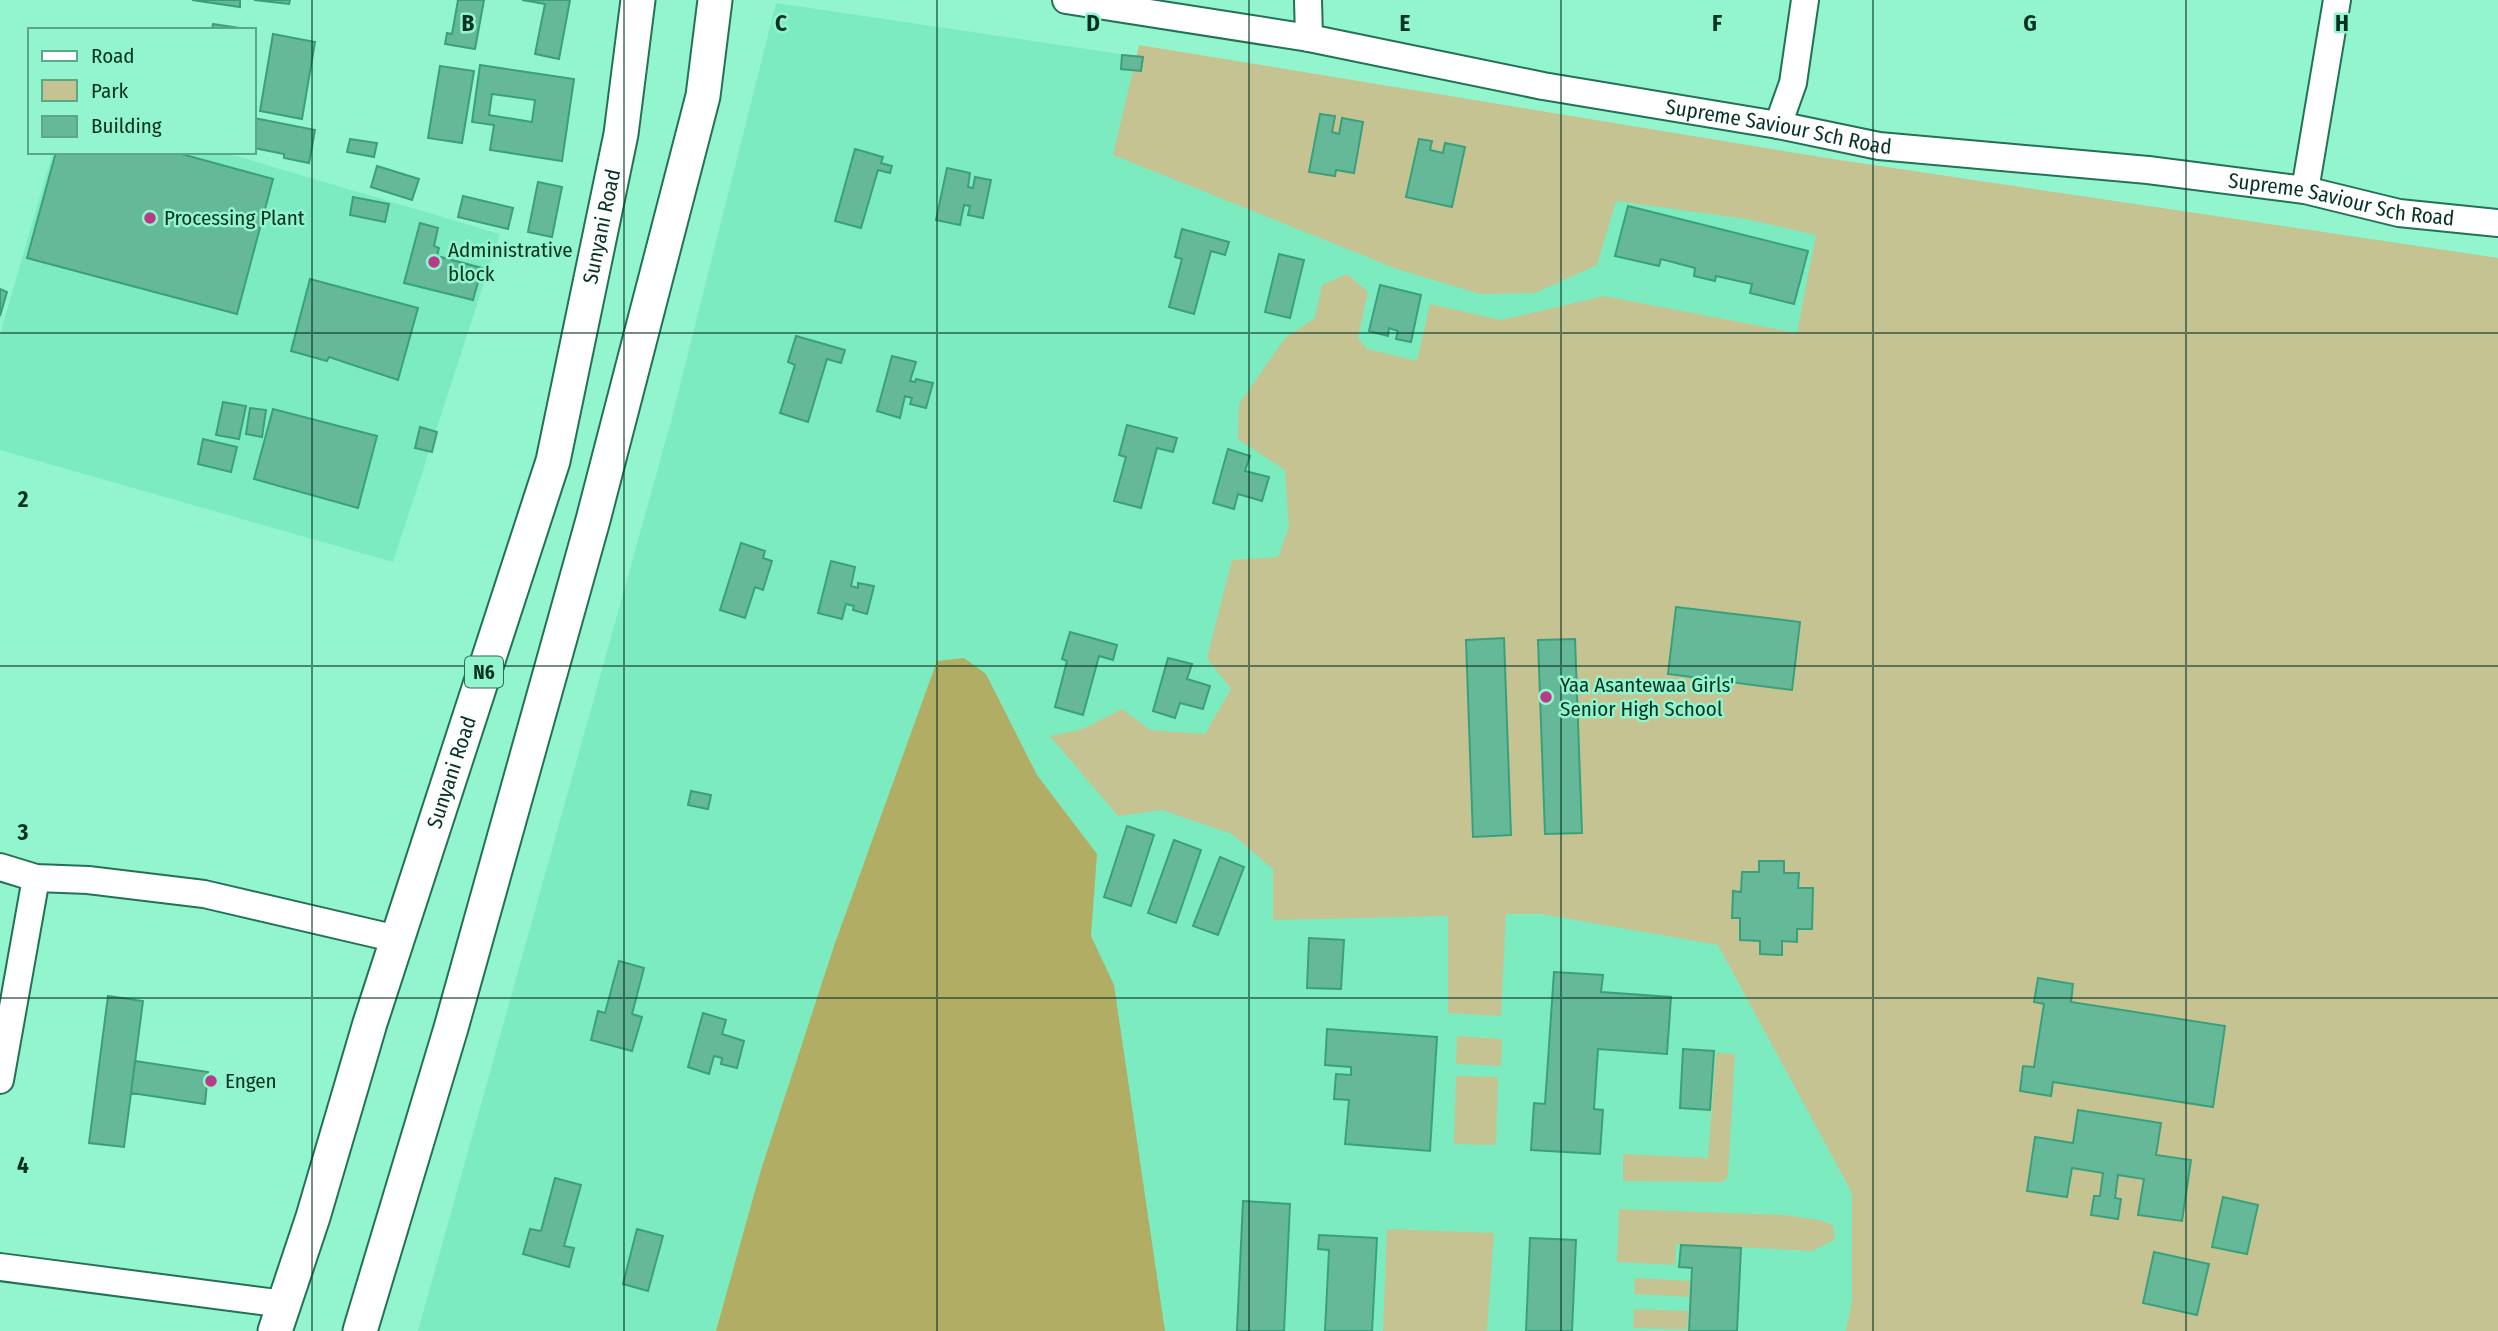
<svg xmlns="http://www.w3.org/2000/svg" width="2498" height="1331" viewBox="0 0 2498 1331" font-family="'Fira Sans Condensed',sans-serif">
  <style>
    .built { fill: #7debc0 }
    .green { fill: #c5c391 }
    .forest { fill: #b1ad64 }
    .building { fill: #66b998; stroke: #3aa07c; stroke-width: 2; fill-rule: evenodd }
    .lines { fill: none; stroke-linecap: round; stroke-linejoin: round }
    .minor-casing { stroke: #237156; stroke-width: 30 }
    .major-casing { stroke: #237156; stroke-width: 37 }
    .minor { stroke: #fff; stroke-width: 26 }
    .major { stroke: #fff; stroke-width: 33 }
    .grid { fill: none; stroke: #053224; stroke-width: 2; stroke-opacity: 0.55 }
    .poi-dot { fill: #b83b89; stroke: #92f5cd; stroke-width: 2.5 }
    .labels { text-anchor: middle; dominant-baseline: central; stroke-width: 5; stroke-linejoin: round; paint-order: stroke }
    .shield { fill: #92f5cd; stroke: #2f6c57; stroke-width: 2 }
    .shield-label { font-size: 19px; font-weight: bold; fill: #053224 }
    .street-label { font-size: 21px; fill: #053224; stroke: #92f5cd }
    .poi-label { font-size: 21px; fill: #053224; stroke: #92f5cd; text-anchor: start }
    .grid-label { font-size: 23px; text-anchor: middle; font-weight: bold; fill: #053224; stroke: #92f5cd; stroke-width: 5; stroke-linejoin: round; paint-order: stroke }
  </style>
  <rect width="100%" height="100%" fill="#92f5cd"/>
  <!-- built -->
  <path class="built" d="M776 3 2498 258V1331H418L670 425Z
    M53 152H223L500 234 393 562 0 450V334Z"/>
  <!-- green -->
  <path class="green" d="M1139 45 1833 159 2498 258V1331H1846L1852 1301V1193L1718 945 1541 914H1506L1501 1016 1448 1013V916L1273 920V869L1232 834 1162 810 1118 816 1050 736 1083 729 1122 709 1150 730 1205 734 1231 689 1207 658 1232 560 1278 557 1289 527 1285 470 1238 439 1239 404 1285 338 1315 318 1322 285 1347 274 1368 292 1358 338 1367 349 1417 361 1430 304 1501 320 1604 296 1797 333 1816 235 1746 219 1616 201 1597 265 1535 293 1480 294 1397 269 1113 155Z
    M1457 1036 1502 1039 1501 1066 1456 1064Z
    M1716 1053 1735 1054 1728 1176 1723 1182 1623 1181V1154L1708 1158Z
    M1456 1076 1498 1077 1496 1145 1454 1144Z
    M1619 1209 1784 1215 1819 1220 1833 1225 1835 1239 1813 1251 1676 1244 1675 1265 1617 1262Z
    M1387 1229 1494 1233 1487 1331H1383Z
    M1635 1278 1690 1281 1689 1297 1634 1294Z
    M1634 1309 1688 1311 1687 1330 1633 1328Z"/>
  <!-- forest -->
  <path class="forest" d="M964 658 986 674 1037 775 1097 854 1091 936 1114 985 1165 1331H716L760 1173 834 946 937 661Z"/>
  <!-- building -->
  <path class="building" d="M192 0H240V7Z
    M254 0H290L289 4Z
    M458 0H484L475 49 445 44 447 33 452 34Z
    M522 0H570L559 59 535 54 545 4Z
    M213 24 247 29V30H212Z
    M273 34 315 42 302 119 260 111Z
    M1122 55 1143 57 1141 71 1121 69Z
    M480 65 574 79 562 161 490 150 494 125 472 122ZM492 94 535 100 532 122 489 115Z
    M440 66 474 71 462 143 428 138Z
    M1320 114 1335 116 1332 132 1339 134 1342 118 1363 122 1354 173 1336 170 1335 176 1309 172Z
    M254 118 315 130 309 163 284 158V154L254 148Z
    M350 139 377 143 374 157 347 152Z
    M1419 139 1432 141 1430 150 1443 153 1445 143 1465 147 1452 207 1406 197Z
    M855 149 883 157 881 163 892 166 890 173 878 170 861 228 835 221Z
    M56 152H174L273 179 237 314 27 258Z
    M377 166 419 179 412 200 371 187Z
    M947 168 970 173 968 187 973 188 975 177 991 180 983 218 968 215 970 206 964 205 960 225 936 220Z
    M538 182 562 187 552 237 528 232Z
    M463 196 513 208 508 229 458 217Z
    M353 197 389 204 385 222 350 215Z
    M1628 206 1808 251 1794 304 1750 293 1752 284 1716 276 1715 281 1694 276 1695 268 1661 259 1659 266 1615 256Z
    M420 223 438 228 434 246 439 248 437 256 482 268 473 300 404 283Z
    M1182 229 1229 242 1225 255 1211 251 1194 314 1169 307 1182 259 1175 257Z
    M1279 254 1304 260 1290 318 1265 312Z
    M310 279 418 308 398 380 329 357 327 361 291 351Z
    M1380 285 1421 295 1411 342 1396 339 1398 331 1389 328 1388 336 1369 331Z
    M0 289 7 292 0 316Z
    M796 336 845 350 841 363 827 359 808 422 780 413 795 365 788 362Z
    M892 356 916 362 910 381 915 382 916 379 933 383 926 408 910 404 912 398 905 396 900 418 877 411Z
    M223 402 246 406 239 439 216 435Z
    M250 408 266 410 262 437 246 434Z
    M273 409 377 436 358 508 254 479Z
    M1127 425 1177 438 1173 452 1157 448 1141 508 1114 501 1126 457 1119 455Z
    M420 427 437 432 432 452 415 448Z
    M203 439 237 447 231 472 198 464Z
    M1228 449 1250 456 1245 471 1269 477 1262 501 1238 494 1234 509 1213 503Z
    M741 543 765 551 763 558 772 561 763 590 755 587 745 618 720 610Z
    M831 561 855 567 851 586 858 588V583L874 586 867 614 853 610 854 606 846 604 842 619 818 613Z
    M1676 607 1800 622 1792 690 1668 674Z
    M1070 632 1117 645 1113 660 1099 656 1083 715 1055 707 1067 661 1062 659Z
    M1504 638 1511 835 1473 837 1466 640Z
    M1575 639 1582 833 1545 834 1538 640Z
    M1168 658 1192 664 1187 679 1210 686 1203 709 1180 703 1175 718 1153 711Z
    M691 791 711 795 708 809 688 805Z
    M1127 826 1154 835 1131 906 1104 897Z
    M1174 840 1201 850 1176 923 1148 913Z
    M1220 857 1244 867 1218 935 1193 926Z
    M1759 861H1784V873H1799L1798 888H1813L1812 929H1797V942L1782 941V955L1760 954V941L1740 940V918H1732L1733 891 1741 892 1742 872H1759Z
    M1309 938 1344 940 1341 989 1307 988Z
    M619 961 644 968 632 1014 642 1017 632 1051 591 1040 598 1011 605 1013Z
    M1554 972 1603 975 1601 992 1671 997 1667 1054 1598 1049 1594 1109 1603 1110 1600 1154 1531 1150 1534 1103 1545 1104Z
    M2038 978 2073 984 2071 1002 2225 1026 2213 1107 2053 1082 2051 1096 2020 1091 2023 1066 2034 1067 2044 1004 2034 1002Z
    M108 996 143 1001 124 1147 89 1143Z
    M703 1013 726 1020 722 1034 744 1041 737 1068 721 1064 722 1058 714 1056 709 1074 688 1067Z
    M1327 1029 1437 1037 1430 1151 1345 1144 1349 1100 1334 1099 1336 1074 1351 1075V1067L1325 1065Z
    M1683 1049 1714 1051 1710 1110 1680 1108Z
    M135 1061 208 1072 205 1104 131 1093Z
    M2078 1110 2161 1123 2156 1155 2191 1160 2182 1221 2138 1215 2144 1179 2118 1175 2115 1198 2121 1199 2118 1219 2091 1215 2094 1196H2100L2103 1173 2072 1168 2067 1197 2027 1191 2035 1137 2073 1143Z
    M555 1178 581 1185 564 1246 574 1248 569 1267 523 1254 530 1229 541 1231Z
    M2223 1197 2258 1205 2247 1254 2212 1247Z
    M1243 1201 1290 1204 1284 1331H1237Z
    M637 1229 663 1236 648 1291 623 1284Z
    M1319 1235 1377 1238 1372 1331H1325L1329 1250 1318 1249Z
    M1530 1238 1576 1240 1572 1331H1526Z
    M1681 1245 1741 1248 1737 1331H1689L1692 1268 1679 1267Z
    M2154 1252 2209 1264 2197 1315 2143 1303Z"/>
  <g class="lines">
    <!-- minor casing -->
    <g class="minor-casing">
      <g id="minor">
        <path id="s1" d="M1066 0 1309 38 1543 86 1778 125 1879 146 2148 170 2305 190 2399 213 2498 223"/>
        <path d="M1308 0 1309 38"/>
        <path d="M1778 125 1793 83 1805 0"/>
        <path d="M2305 190 2337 0"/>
        <path d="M0 867 36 878 88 880 204 894 397 939"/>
        <path d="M0 1080 36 878"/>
        <path d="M0 1267 284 1304"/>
      </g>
    </g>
    <!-- major casing -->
    <g class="major-casing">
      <g id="major">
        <path id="s2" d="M275 1331 313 1217 370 1023 553 461 621 134 638 0"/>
        <path d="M360 1331 451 1028 593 520 703 96 715 0"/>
      </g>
    </g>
    <!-- minor -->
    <use href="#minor" class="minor"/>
    <!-- major -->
    <use href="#major" class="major"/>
  </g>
  <!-- grid -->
  <path class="grid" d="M312 0V1331M624 0V1331M937 0V1331M1249 0V1331M1561 0V1331M1873 0V1331M2186 0V1331M0 333H2498M0 666H2498M0 998H2498"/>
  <!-- markers -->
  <g class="poi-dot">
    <circle cx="150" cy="218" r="7"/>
    <circle cx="434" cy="262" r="7"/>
    <circle cx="1546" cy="697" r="7"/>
    <circle cx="211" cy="1081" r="7"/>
  </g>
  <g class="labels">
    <!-- shield labels -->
    <rect class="shield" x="465" y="656.5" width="38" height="31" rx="5"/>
    <g class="shield-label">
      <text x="484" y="672">N6</text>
    </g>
    <!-- street labels -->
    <g class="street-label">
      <text stroke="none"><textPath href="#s1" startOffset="724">Supreme Saviour Sch Road</textPath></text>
      <text stroke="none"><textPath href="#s1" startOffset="1292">Supreme Saviour Sch Road</textPath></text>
      <text stroke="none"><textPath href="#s2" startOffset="1153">Sunyani Road</textPath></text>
      <text stroke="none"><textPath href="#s2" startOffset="586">Sunyani Road</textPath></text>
    </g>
    <!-- poi labels -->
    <g class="poi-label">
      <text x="164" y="218">Processing Plant</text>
      <text x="448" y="250">Administrative<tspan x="448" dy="24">block</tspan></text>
      <text x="1560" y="685">Yaa Asantewaa Girls'<tspan x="1560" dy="24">Senior High School</tspan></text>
      <text x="225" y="1081">Engen</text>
    </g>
  </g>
  <g class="grid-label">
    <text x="468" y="31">B</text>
    <text x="781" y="31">C</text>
    <text x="1093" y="31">D</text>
    <text x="1405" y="31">E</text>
    <text x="1717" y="31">F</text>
    <text x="2030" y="31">G</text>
    <text x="2342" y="31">H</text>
    <text x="23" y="507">2</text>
    <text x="23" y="840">3</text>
    <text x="23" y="1173">4</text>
  </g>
  <!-- legend -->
  <rect x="28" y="28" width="228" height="126" fill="#92f5cd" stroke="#5aa789" stroke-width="2"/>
  <rect x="42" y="51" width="35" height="10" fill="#ffffff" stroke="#5aa789" stroke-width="2"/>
  <text x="91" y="63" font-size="21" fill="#053224">Road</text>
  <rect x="42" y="80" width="35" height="21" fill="#c5c391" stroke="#5aa789" stroke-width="2"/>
  <text x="91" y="98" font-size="21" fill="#053224">Park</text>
  <rect x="42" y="116" width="35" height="21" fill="#66b998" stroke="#5aa789" stroke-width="2"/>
  <text x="91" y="133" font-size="21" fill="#053224">Building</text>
</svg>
